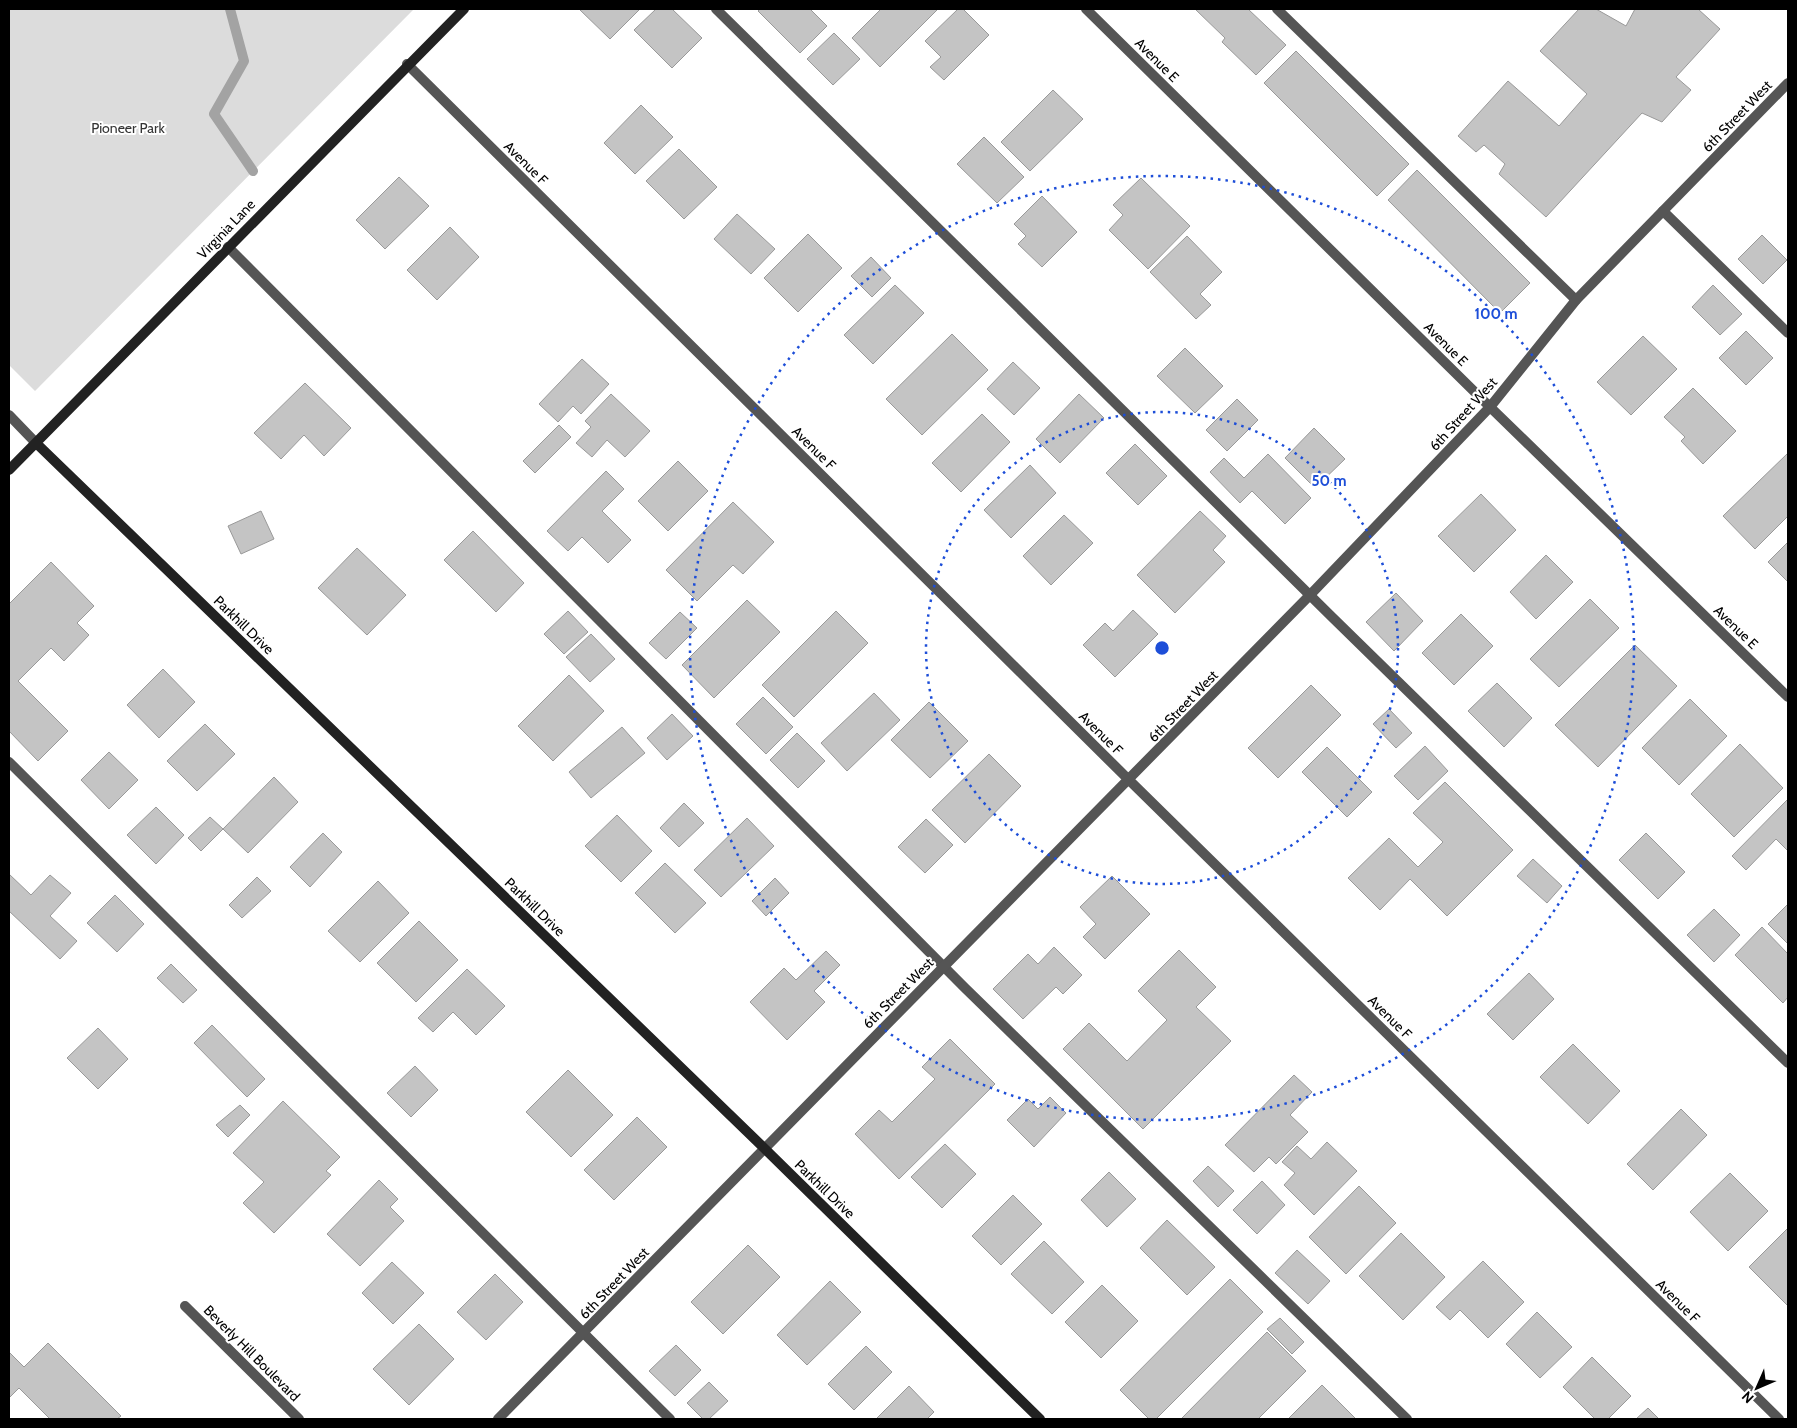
<svg xmlns="http://www.w3.org/2000/svg" width="1797" height="1428" viewBox="0 0 1797 1428" font-family="Cabin,sans-serif">
  <style>
    .park { fill: #dcdcdc }
    .lines { fill: none; stroke-linecap: round; stroke-linejoin: round }
    .stream { stroke: #a3a3a3; stroke-width: 10 }
    .building { fill: #c4c4c4; stroke: #999 }
    .lane { stroke: #555; stroke-width: 10 }
    .street { stroke: #555; stroke-width: 10 }
    .secondary { stroke: #222; stroke-width: 10 }
    .ring { fill: none; stroke: #1d4ed8; stroke-width: 2.5; stroke-dasharray: 2.5 5 }
    .labels { text-anchor: middle; dominant-baseline: central; stroke-width: 4; stroke-linejoin: round; paint-order: stroke }
    .street-label { font-size: 14px; fill: #000; stroke: #fff }
    .park-label { font-size: 14px; fill: #333; stroke: #fff }
    .centre { fill: #1d4ed8; stroke: #fff; stroke-width: 2.5 }
    .ring-label { font-size: 15px; text-anchor: middle; font-weight: bold; fill: #1d4ed8; stroke: #fff; stroke-width: 4; stroke-linejoin: round; paint-order: stroke }
  </style>
  <rect width="100%" height="100%" fill="#fff"/>
  <!-- park -->
  <path class="park" d="M9 9H414L35 391 9 365Z"/>
  <g class="lines">
    <!-- stream -->
    <path class="stream" d="M230 9 244 61 214 114 253 171"/>
  </g>
  <!-- building -->
  <path class="building" d="M579 9H640L610 39Z
    M656 9H672L702 38 672 68 634 30Z
    M760 9H810L827 26 800 53 758 11Z
    M881 9H938L880 67 852 38Z
    M958 9H963L989 35 944 80 930 67 941 57 925 41Z
    M1195 9H1248L1286 45 1256 75 1222 42 1225 38Z
    M1579 9H1596L1626 26 1635 9H1698L1720 29 1676 77 1691 90 1662 122 1642 113 1546 217 1499 174 1505 164 1484 145 1476 152 1458 136 1508 81 1559 126 1587 94 1540 51Z
    M834 33 860 59 833 85 807 59Z
    M1296 51 1409 164 1377 196 1264 83Z
    M1053 90 1083 119 1030 171 1001 142Z
    M641 105 673 137 635 174 604 143Z
    M984 137 1024 177 997 203 957 164Z
    M679 149 717 187 684 219 646 181Z
    M1417 170 1530 283 1500 313 1388 200Z
    M399 177 429 206 385 249 356 220Z
    M1141 178 1190 226 1148 269 1109 230 1123 215 1113 205Z
    M1042 196 1077 232 1042 267 1018 244 1026 236 1014 224Z
    M737 214 775 249 751 274 714 239Z
    M450 227 479 257 437 300 407 270Z
    M808 234 842 268 798 312 764 278Z
    M1762 235 1787 260 1763 284 1738 259Z
    M1187 236 1222 272 1200 294 1211 305 1196 319 1150 272Z
    M871 257 891 278 872 297 851 276Z
    M895 285 924 313 873 364 844 335Z
    M1713 285 1742 314 1720 335 1692 307Z
    M1746 331 1773 358 1746 385 1719 358Z
    M952 334 988 370 922 435 886 399Z
    M1643 336 1677 369 1631 415 1597 382Z
    M1185 348 1223 386 1195 413 1157 376Z
    M582 359 609 384 581 414 573 406 558 422 539 404Z
    M1013 362 1040 388 1014 415 987 389Z
    M305 383 351 428 324 456 304 435 281 459 254 433Z
    M1693 388 1736 431 1703 464 1681 441 1685 437 1664 417Z
    M611 394 650 431 625 457 607 440 592 457 576 443 591 427 585 421Z
    M1079 394 1104 418 1060 463 1036 439Z
    M1237 399 1258 420 1227 451 1206 430Z
    M982 414 1010 442 961 492 932 463Z
    M559 425 571 437 535 473 523 461Z
    M1314 428 1345 459 1315 488 1285 458Z
    M1135 444 1167 476 1138 505 1106 473Z
    M1788 453V516L1755 549 1723 516Z
    M1268 454 1311 498 1285 524 1252 491 1240 503 1210 472 1224 458 1244 478Z
    M678 461 708 491 668 531 638 501Z
    M1030 465 1056 493 1011 538 984 510Z
    M606 471 624 489 602 511 631 540 608 563 582 537 568 551 547 531Z
    M1481 494 1516 530 1474 572 1438 536Z
    M733 502 774 542 743 574 733 565 697 601 666 570Z
    M261 511 274 539 241 554 228 526Z
    M1200 511 1226 536 1213 550 1225 562 1175 613 1137 575Z
    M1064 515 1093 543 1051 585 1023 556Z
    M473 531 524 583 496 612 444 560Z
    M1788 542V582L1768 562Z
    M357 548 406 595 367 635 318 588Z
    M1546 555 1573 582 1536 619 1510 592Z
    M51 562 94 606 77 623 89 635 64 661 51 648 18 681 68 731 38 761 9 731V604Z
    M1396 593 1423 621 1394 651 1366 622Z
    M1590 599 1619 628 1559 687 1530 659Z
    M747 600 780 632 714 698 682 665Z
    M1133 610 1158 634 1115 677 1083 645 1105 623 1113 631Z
    M568 611 588 632 564 654 544 634Z
    M836 611 868 643 794 717 762 685Z
    M680 612 697 628 666 659 649 643Z
    M1461 614 1493 646 1454 685 1422 653Z
    M591 634 615 659 590 682 566 657Z
    M1635 645 1677 686 1598 767 1555 725Z
    M163 669 195 702 159 738 127 705Z
    M569 675 604 711 553 761 518 726Z
    M1497 683 1532 718 1504 747 1468 711Z
    M1311 685 1341 715 1278 778 1248 748Z
    M874 693 900 720 847 771 821 743Z
    M763 697 793 727 766 754 736 724Z
    M1690 699 1727 736 1679 785 1642 748Z
    M929 702 968 741 930 778 891 740Z
    M1389 709 1412 733 1396 748 1373 724Z
    M672 714 693 736 667 760 647 738Z
    M205 724 235 754 197 791 167 761Z
    M622 727 645 753 591 798 569 772Z
    M797 733 825 761 798 788 770 760Z
    M1740 744 1783 788 1734 837 1691 794Z
    M1425 746 1448 771 1418 800 1394 776Z
    M1327 747 1372 792 1347 817 1302 772Z
    M109 752 138 780 109 809 81 780Z
    M989 754 1021 786 965 843 932 810Z
    M274 777 298 802 248 853 223 829 201 851 188 838 210 817 223 829Z
    M1445 782 1513 850 1447 916 1410 879 1380 910 1348 878 1389 838 1418 867 1443 842 1413 813Z
    M1788 799V851L1776 839 1746 870 1732 856Z
    M684 803 704 823 679 847 660 828Z
    M156 807 184 835 156 864 127 835Z
    M617 815 652 851 621 882 585 846Z
    M747 818 774 846 721 897 694 870Z
    M926 819 953 845 925 873 898 847Z
    M323 833 342 852 310 887 290 867Z
    M1646 833 1685 872 1658 899 1619 860Z
    M1533 859 1562 886 1547 903 1517 876Z
    M665 863 706 903 675 933 635 893Z
    M9 874 31 895 50 875 71 893 50 916 77 941 60 959 9 911Z
    M1112 876 1150 914 1105 959 1083 937 1096 924 1080 907Z
    M257 877 271 891 242 918 229 905Z
    M775 878 789 893 766 916 752 901Z
    M378 881 409 913 360 962 328 931Z
    M115 895 144 924 117 952 87 923Z
    M1788 904V944L1768 924Z
    M1714 909 1740 935 1714 962 1687 935Z
    M419 921 458 960 416 1002 377 963Z
    M1762 927 1788 954V997L1783 1003 1735 955Z
    M1054 947 1082 975 1063 994 1056 987 1023 1019 993 989 1028 954 1038 964Z
    M1179 950 1216 987 1196 1007 1231 1041 1143 1129 1063 1049 1089 1023 1127 1061 1167 1020 1138 991Z
    M826 951 840 965 814 991 825 1002 787 1040 750 1002 784 968 796 980Z
    M171 964 197 990 183 1003 157 978Z
    M467 969 505 1006 476 1035 453 1012 433 1032 418 1018Z
    M1529 973 1554 999 1513 1040 1487 1014Z
    M212 1025 265 1079 247 1097 194 1043Z
    M98 1028 128 1059 98 1089 67 1058Z
    M950 1039 995 1084 899 1179 855 1134 879 1110 892 1122 935 1079 922 1067Z
    M1573 1044 1620 1091 1588 1124 1540 1077Z
    M415 1066 438 1090 411 1117 387 1093Z
    M568 1070 613 1115 571 1157 526 1112Z
    M1294 1075 1312 1092 1290 1115 1308 1132 1276 1164 1269 1157 1254 1172 1225 1145Z
    M1050 1097 1066 1113 1034 1147 1007 1120 1028 1099 1038 1109Z
    M283 1101 340 1157 326 1171 331 1175 274 1233 243 1203 264 1182 233 1153Z
    M240 1105 250 1115 228 1137 216 1125Z
    M1681 1109 1707 1135 1653 1190 1627 1164Z
    M637 1117 667 1147 614 1200 584 1170Z
    M1327 1142 1357 1171 1314 1215 1284 1185 1295 1173 1282 1162 1297 1146 1311 1159Z
    M945 1144 976 1174 942 1208 911 1177Z
    M1208 1166 1234 1191 1218 1207 1193 1181Z
    M1109 1172 1136 1199 1107 1227 1081 1200Z
    M1730 1173 1768 1211 1728 1251 1690 1212Z
    M379 1180 398 1199 390 1207 404 1221 360 1266 327 1234Z
    M1262 1181 1285 1205 1257 1234 1233 1210Z
    M1359 1186 1396 1223 1346 1274 1309 1237Z
    M1013 1195 1042 1224 1001 1265 972 1236Z
    M1167 1220 1215 1267 1187 1295 1140 1248Z
    M1788 1228V1306L1749 1267Z
    M1401 1233 1445 1277 1403 1320 1359 1276Z
    M1044 1241 1084 1282 1052 1314 1011 1274Z
    M748 1245 780 1277 723 1334 691 1302Z
    M1297 1250 1330 1281 1308 1304 1275 1273Z
    M1483 1261 1524 1302 1488 1338 1460 1310 1450 1320 1436 1307Z
    M392 1262 424 1293 393 1324 362 1293Z
    M495 1274 523 1302 486 1340 457 1312Z
    M1230 1279 1263 1312 1156 1419H1149L1120 1390Z
    M830 1281 861 1312 807 1365 777 1335Z
    M1102 1285 1138 1321 1101 1358 1065 1322Z
    M1537 1312 1572 1347 1540 1378 1506 1344Z
    M1280 1318 1304 1342 1292 1354 1267 1329Z
    M419 1324 454 1359 409 1405 373 1369Z
    M1267 1332 1306 1371 1258 1419H1181Z
    M48 1343 121 1416 117 1419H50L19 1388 9 1398V1352L24 1367Z
    M676 1345 701 1370 675 1396 649 1371Z
    M866 1346 892 1372 854 1410 828 1384Z
    M1592 1357 1631 1396 1608 1419H1595L1563 1387Z
    M709 1382 728 1401 709 1419H703L687 1403Z
    M1322 1385 1356 1419H1288Z
    M909 1386 934 1412 927 1419H876Z
    M1648 1408 1659 1419H1636Z"/>
  <g class="lines">
    <!-- lane -->
    <path class="lane" d="M716 9 1333 618 1788 1063
      M1277 9 1576 300
      M1663 211 1788 333
      M228 247 965 988 1407 1419
      M9 762 670 1419"/>
    <!-- street -->
    <path class="street" d="M1086 9 1490 407 1788 697
      M407 64 1129 780 1779 1419
      M9 415 36 443
      M185 1306 299 1419
      M498 1419 1310 595 1490 407 1576 300 1788 83"/>
    <!-- secondary -->
    <path class="secondary" d="M36 443 764 1148 1040 1419
      M9 470 464 9"/>
  </g>
  <!-- distance rings -->
  <g class="ring">
    <circle cx="1162" cy="648" r="236"/>
    <circle cx="1162" cy="648" r="472"/>
  </g>
  <g class="labels">
    <!-- street labels -->
    <g class="street-label">
      <text transform="translate(1157 60) rotate(45)">Avenue E</text>
      <text transform="translate(1737 116) rotate(-46)">6th Street West</text>
      <text transform="translate(526 163) rotate(45)">Avenue F</text>
      <text transform="translate(226 229) rotate(-46)">Virginia Lane</text>
      <text transform="translate(1446 344) rotate(45)">Avenue E</text>
      <text transform="translate(1463 414) rotate(-48)">6th Street West</text>
      <text transform="translate(814 448) rotate(45)">Avenue F</text>
      <text transform="translate(244 625) rotate(44)">Parkhill Drive</text>
      <text transform="translate(1736 627) rotate(44)">Avenue E</text>
      <text transform="translate(1183 706) rotate(-46)">6th Street West</text>
      <text transform="translate(1101 733) rotate(45)">Avenue F</text>
      <text transform="translate(535 907) rotate(44)">Parkhill Drive</text>
      <text transform="translate(898 993) rotate(-45)">6th Street West</text>
      <text transform="translate(1390 1017) rotate(45)">Avenue F</text>
      <text transform="translate(825 1189) rotate(44)">Parkhill Drive</text>
      <text transform="translate(614 1283) rotate(-46)">6th Street West</text>
      <text transform="translate(1678 1301) rotate(45)">Avenue F</text>
      <text transform="translate(252 1353) rotate(45)">Beverly Hill Boulevard</text>
    </g>
    <!-- park labels -->
    <g class="park-label">
      <text x="128" y="128">Pioneer Park</text>
    </g>
  </g>
  <circle cx="1162" cy="648" r="8" class="centre"/>
  <g class="ring-label">
    <text x="1496" y="319">100 m</text>
    <text x="1329" y="486">50 m</text>
  </g>
  <!-- border -->
  <rect width="1797" height="1428" fill="none" stroke="#000000" stroke-width="20"/>
  <!-- north arrow -->
  <g transform="translate(1757 1388) rotate(225)" stroke="#ffffff" stroke-width="4" paint-order="stroke">
  <path d="M0-4L9 19L0 12L-9 19Z" fill="#000000"/>
  <text y="-8" font-size="14" font-weight="bold" text-anchor="middle" fill="#000000">N</text>
  </g>
</svg>
